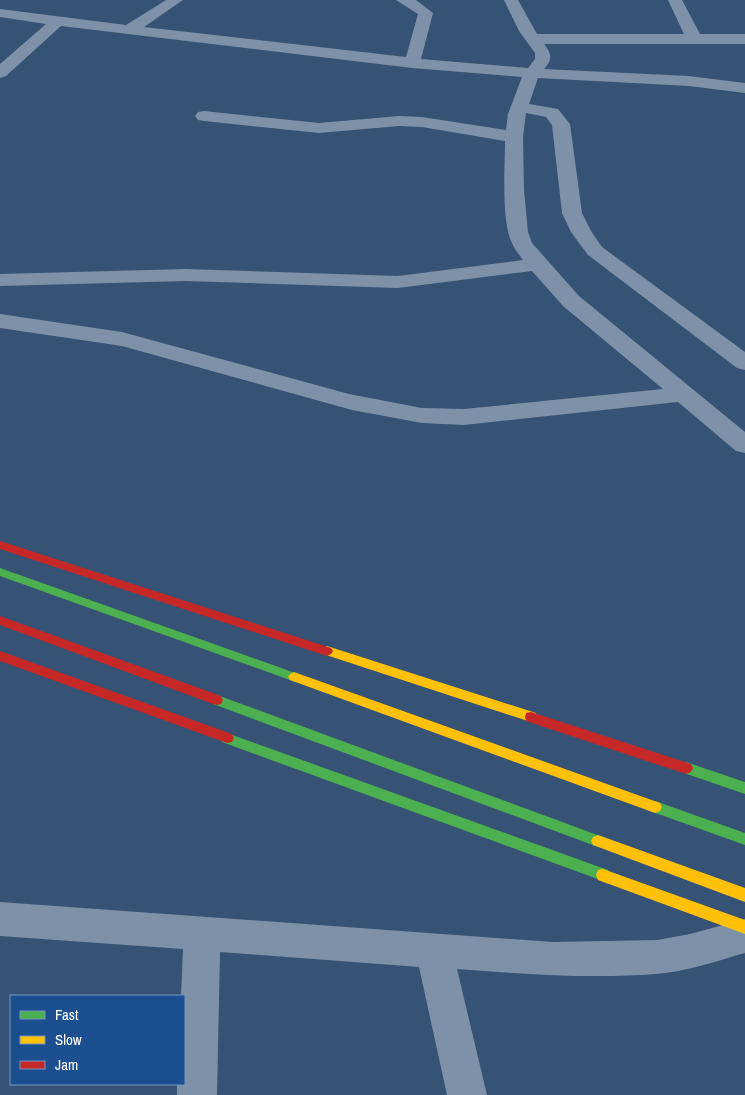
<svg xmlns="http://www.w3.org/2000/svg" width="745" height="1095" viewBox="0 0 745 1095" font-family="'Archivo Narrow',sans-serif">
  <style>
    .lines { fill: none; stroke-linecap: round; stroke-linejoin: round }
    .street { fill: #7d92a8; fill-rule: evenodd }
    .fast { fill: #4caf50; fill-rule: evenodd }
    .slow { fill: #ffc107; fill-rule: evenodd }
    .jam { fill: #c62828; fill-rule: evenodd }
  </style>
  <rect width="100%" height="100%" fill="#365274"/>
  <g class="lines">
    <!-- street -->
    <path class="street" d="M166 0H183L144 27 406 57 418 14 396 0H416L433 13 421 59 528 68 535 59V53L519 31 504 0H518L537 34H684L668 0H682L700 34H745V44H544C552 54 553 59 544 69L689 76 745 83V93L689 86 538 78 529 104 558 109 570 124 582 213 591 231 602 247 745 352V370L737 368 588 255 571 232 562 213 552 125 546 117 526 113 523 137 524 190 528 232 532 243 579 296 745 432V453L736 451 678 402 464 425 422 423 352 410 122 346 0 328V314L122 332 349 394 422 408 464 409 663 389 563 306 532 271 398 288 186 281 0 286V274L186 269 398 276 523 260C519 254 514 249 512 243 501 221 505 167 505 141L422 127 399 126 319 133 204 121 198 120 195 116 198 112 204 111 319 123 399 116 422 117 506 130 508 114 522 77 412 68 61 26 6 76 0 78V64L46 24 0 17V9L126 25Z
      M0 902 553 942 657 940 690 934 745 919V953C716 961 686 972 656 974 589 979 523 974 457 969L487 1095H447L419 967 220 952 217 1095H177V1084H184V996H181L183 949 0 936Z"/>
    <!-- fast -->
    <path class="fast" d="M0 568 298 674 300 677 298 680 294 682 290 680 0 576Z
      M217 695 603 837 605 841 603 845 598 847 213 704 211 700 213 696Z
      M227 733 608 870 610 875 608 880 603 881 222 742 220 738 222 734Z
      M686 762 745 782V794L681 772 679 768 681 764Z
      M655 801 745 833V845L650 811 648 807 650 803Z"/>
    <!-- slow -->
    <path class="slow" d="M327 646 536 713 537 717 536 721 531 722 323 654 321 651 323 648Z
      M294 672 660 803 662 807 660 811 655 813 290 680 288 677 290 674Z
      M598 835 745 888V902L593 845 591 841 593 837Z
      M603 869 745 920V934L598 880 596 875 598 870Z"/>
    <!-- jam -->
    <path class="jam" d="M0 541 331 648 333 651 331 654 327 656 0 549Z
      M0 616 221 696 223 700 221 704 217 705 213 704 0 625Z
      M0 651 232 734 234 738 232 742 227 743 0 661Z
      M531 712 691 764 693 768 691 772 686 774 526 721 525 717 526 713Z"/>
  </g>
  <!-- legend -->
  <rect x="10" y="995" width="175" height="90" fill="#1b4f8f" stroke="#7695bc"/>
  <rect x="20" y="1011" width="25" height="8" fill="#4caf50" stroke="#7695bc"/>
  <text x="55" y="1020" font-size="15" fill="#ffffff">Fast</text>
  <rect x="20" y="1036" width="25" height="8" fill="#ffc107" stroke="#7695bc"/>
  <text x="55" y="1045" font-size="15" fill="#ffffff">Slow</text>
  <rect x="20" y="1061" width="25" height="8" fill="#c62828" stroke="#7695bc"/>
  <text x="55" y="1070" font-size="15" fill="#ffffff">Jam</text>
</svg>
